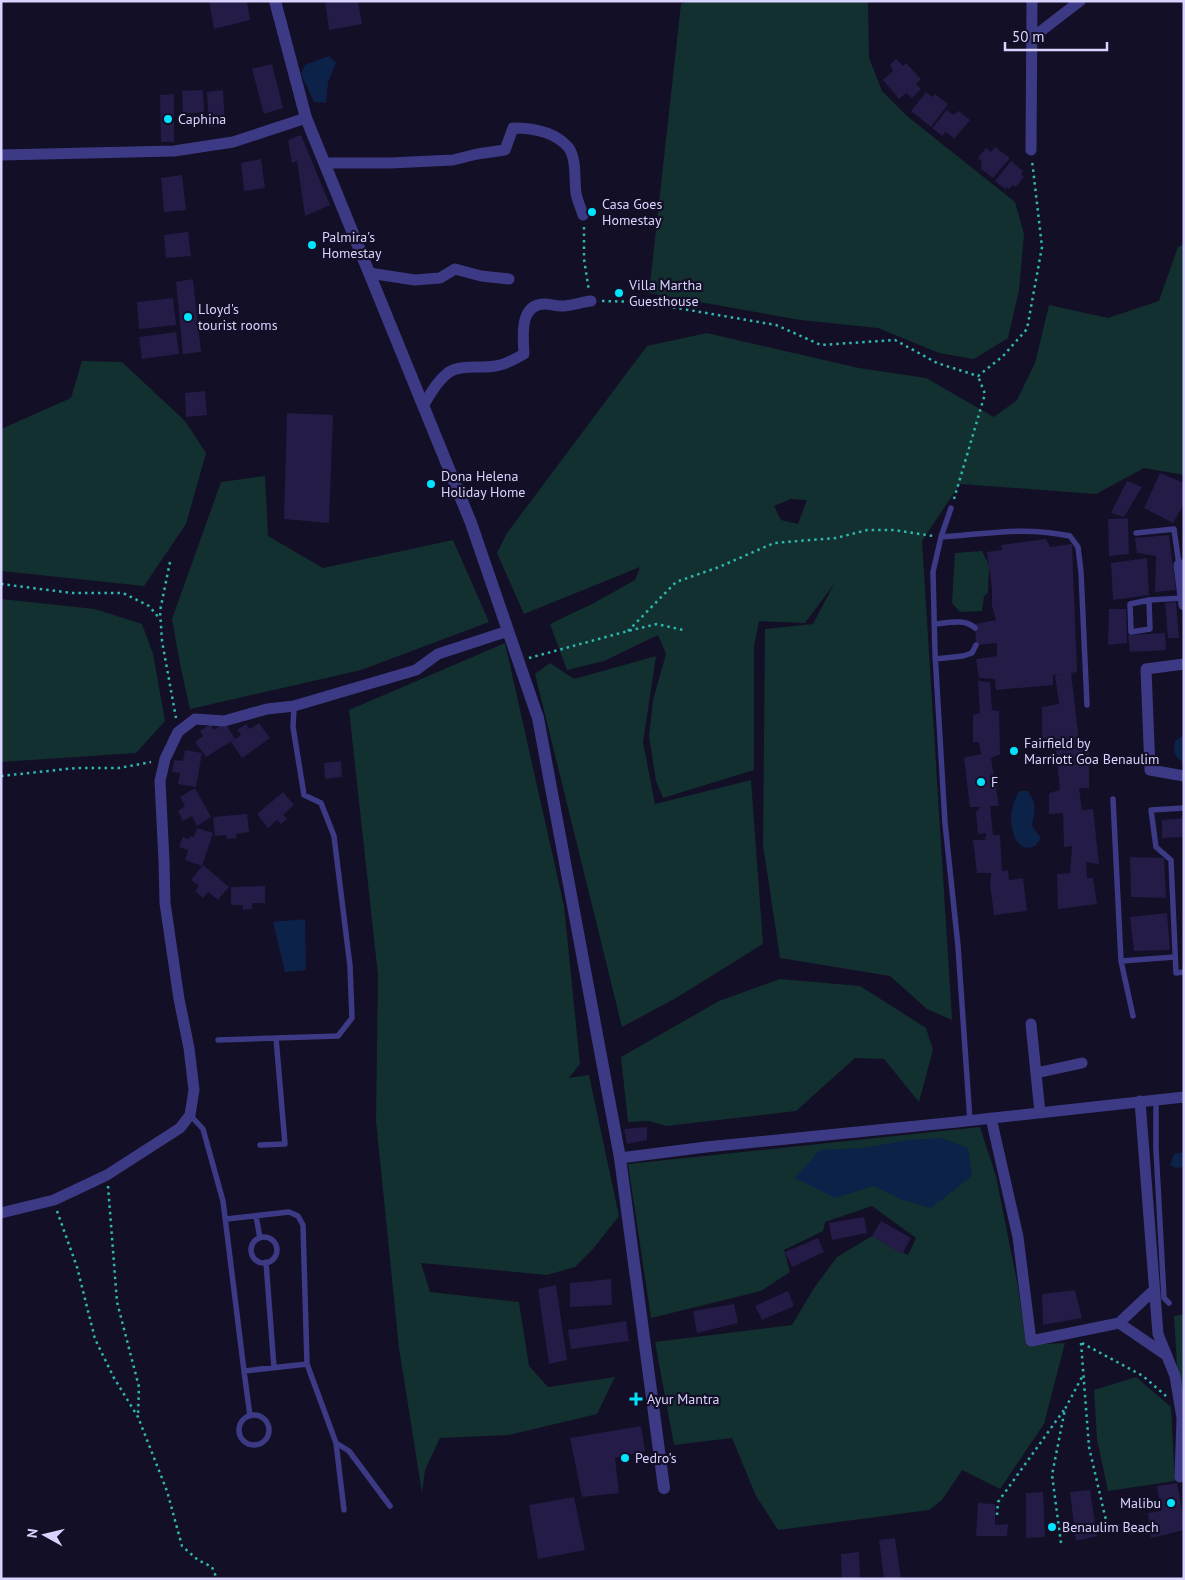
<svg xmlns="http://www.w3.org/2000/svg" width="1185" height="1580" viewBox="0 0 1185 1580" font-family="'PT Sans',sans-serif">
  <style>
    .green { fill: #12302f; fill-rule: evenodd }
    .water { fill: #0c2248 }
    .building { fill: #241b47 }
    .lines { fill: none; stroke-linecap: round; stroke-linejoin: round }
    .path { stroke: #2fb8b0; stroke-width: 2.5; stroke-dasharray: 2.5 4; stroke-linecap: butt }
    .service { stroke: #3d3a85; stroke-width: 5.5 }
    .minor { stroke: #3d3a85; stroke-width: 11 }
    .tertiary { stroke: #3d3a85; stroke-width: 12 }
    .poi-dot { fill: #00e5ff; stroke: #130f26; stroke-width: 2 }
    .labels { text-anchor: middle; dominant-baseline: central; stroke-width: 4.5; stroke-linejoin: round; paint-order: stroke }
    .poi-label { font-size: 14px; fill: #d9d4ff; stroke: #130f26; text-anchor: start }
  </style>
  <rect width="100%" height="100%" fill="#130f26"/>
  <!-- green -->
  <path class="green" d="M689 1H868L869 58 882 91 907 116 1015 202 1024 234 1019 290 1008 338 974 359 939 353 878 328 800 320 649 293 681 4Z
    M1184 244V475L1144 468 1096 494 960 484 922 541 952 1020 927 1009 890 976 780 958 763 845 765 629 813 624 834 584 805 623 759 621 754 646V770L663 798 656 781 649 736 653 700 666 654 658 635 604 661 567 670 550 624 594 603 635 580 640 567 524 614 497 553 507 533 647 346 707 333 859 368 926 378 994 417 1017 400 1035 363 1049 305 1108 318 1159 301 1178 247ZM791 499 807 500 798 524 781 520 774 506Z
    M82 361 122 362 185 421 206 453 186 524 144 586 1 571V429L71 398Z
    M265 476 268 536 323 568 453 540 489 622 361 670 190 709 181 669 172 619 221 482Z
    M982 551 989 565 988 593 984 596 982 611 960 612 952 603 955 553Z
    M1 599 95 609 142 624 153 654 165 721 136 753 1 762Z
    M505 643 564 906 580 1064 569 1078 589 1075 619 1216 593 1249 575 1267 547 1275 421 1263 430 1292 519 1302 529 1366 548 1387 615 1377 597 1414 509 1435 440 1438 425 1470 422 1493 399 1348 376 1121 378 975 349 710Z
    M656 656 643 742 655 804 751 780 763 944 676 998 622 1027 535 674 550 663 574 679Z
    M780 979 860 986 926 1028 933 1050 919 1102 884 1059 855 1058 796 1111 666 1126 649 1121 628 1122 621 1057 719 1001Z
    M980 1127 996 1176 1018 1287 1026 1345 1065 1343 1044 1424 1000 1489 962 1470 942 1500 929 1510 778 1530 756 1496 732 1438 674 1445 655 1342 792 1325 814 1288 837 1257 872 1236 908 1255 916 1238 872 1206 825 1222 823 1231 784 1250 790 1272 761 1291 651 1318 628 1164Z
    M1184 1314V1403L1179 1402 1174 1316Z
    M1136 1377 1171 1407 1175 1481 1108 1491 1097 1439 1094 1390Z"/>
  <!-- water -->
  <path class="water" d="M329 56 336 63 328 82 326 103 314 102 301 74 305 65Z
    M1184 735V763C1175 757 1172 751 1175 741Z
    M1019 791H1029V794C1038 804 1034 813 1032 826L1041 838 1035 846C1032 847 1029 848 1027 848 1011 846 1009 817 1013 806 1014 801 1017 796 1019 791Z
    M305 919 306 970 285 972 273 922Z
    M942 1138 968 1148 972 1176 931 1208 900 1199 874 1186 835 1198 795 1178 820 1150 864 1148 909 1140Z
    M1184 1152V1167L1176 1168 1170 1165 1174 1154Z"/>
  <!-- building -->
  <path class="building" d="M209 1H247L250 20 214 29Z
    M325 1H358L362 24 329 30Z
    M896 59 903 66 906 63 921 79 916 84 921 89 912 98 906 93 899 99 883 80 893 71 890 65Z
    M272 64 283 108 264 114 252 69Z
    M203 90 204 112 183 114 182 91Z
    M223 90 225 126 209 127 207 92Z
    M926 92 932 97 935 94 948 104 931 127 911 111Z
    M174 94V142H161L160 95Z
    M947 110 953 115 959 111 970 120 954 139 946 132 942 136 932 128Z
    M301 135 330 205 305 216 297 161 292 163 288 140Z
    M995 147 1010 158 993 178 981 169V164L982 162 978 158 986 148 991 152Z
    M261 159 265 188 244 191 241 163Z
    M1011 161 1023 171 1021 174 1024 177 1016 187 1013 185 1009 189 1007 187 1005 189 995 181Z
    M182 175 186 210 164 212 161 178Z
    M188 232 191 256 166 258 164 235Z
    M193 279 201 352 183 354 176 282Z
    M173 298 176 325 139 329 137 302Z
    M176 332 179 354 142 359 139 337Z
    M205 391 207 415 186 417 185 393Z
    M287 413 333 415 329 523 284 519Z
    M1160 473 1184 483V504L1173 523 1144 508Z
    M1127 481 1142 487 1124 517 1111 513Z
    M1128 518 1129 554 1109 556 1108 519Z
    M1169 535 1176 590 1155 592 1156 556 1137 553 1135 538Z
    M1046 539 1050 547 1072 544 1077 672 1071 673 1080 750 1089 746V788H1079L1082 810 1093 809 1099 864 1086 862 1087 878H1093L1097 904 1058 909 1057 874 1070 873 1072 846 1064 847 1063 813 1049 814V793L1060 790 1055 740 1042 738V707L1059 704 1055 675 1062 674 1053 675V685L996 690 995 679 979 678 976 659 997 656V643L976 645 975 624 996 620 992 606V589L987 552 1002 550 1001 545Z
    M1147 558 1149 595 1113 600 1111 563Z
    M1176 602 1179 638H1168L1165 603Z
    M1109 609H1126L1127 643 1108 645Z
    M1165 633 1166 650 1130 652 1128 635Z
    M978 681 990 682 992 710 999 711 1000 754 991 758 999 806H990L993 835H1000L1002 871 1008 870 1009 880 1023 878 1027 911 994 915 990 884 991 873H977L973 840H985L986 833 978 834 976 812 981 807H970L964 758 981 754 979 742H973V715L980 713Z
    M225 722 235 739 206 757 195 742 203 736 200 731 210 724 214 730Z
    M259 723 270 738 242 758 231 742 241 735 237 730 246 724 250 729Z
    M185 750 202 753 196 787 178 784 180 773 172 772 174 760 183 761Z
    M341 761 342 777 325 779 324 763Z
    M195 788 211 817 197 826 192 816 183 821 178 811 185 806 180 797Z
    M283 792 294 805 283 815 287 819 281 824 277 820 268 828 257 814Z
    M247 814 249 832 236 834 237 838 227 839 226 835 215 836 213 817Z
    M1184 818V837L1162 838V820Z
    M197 828 213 833 202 866 185 860 188 850 179 847 183 837 189 839 190 836 194 837Z
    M1130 857 1164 858 1166 898 1131 897Z
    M203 865 229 887 218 900 208 892 203 898 195 891 199 886 191 880Z
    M265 886V903H252V909L243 910V905H231V887Z
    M1167 913 1170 950 1134 951 1130 917Z
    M647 1127V1140L627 1144 624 1129Z
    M864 1217 867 1233 832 1240 829 1223Z
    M881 1221 911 1238 902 1254 872 1236Z
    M818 1238 824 1252 792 1267 785 1252Z
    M611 1279 612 1305 570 1307V1283Z
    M556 1285 567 1360 549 1364 538 1289Z
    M1075 1290 1082 1318 1043 1325 1042 1294Z
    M788 1291 794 1306 762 1320 755 1306Z
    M734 1304 738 1323 697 1333 693 1311Z
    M626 1321 629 1341 571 1349 568 1330Z
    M641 1426 645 1451 615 1458 619 1493 582 1497 570 1438Z
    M1177 1483 1184 1520V1530L1151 1538 1148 1513 1161 1511 1157 1486Z
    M1090 1490 1097 1536 1076 1541 1070 1492Z
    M1043 1492 1045 1537 1026 1538V1493Z
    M574 1497 585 1550 538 1559 529 1505Z
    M978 1503 995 1504V1525L1008 1524 1007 1536H976Z
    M895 1538 901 1579H884L879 1540Z
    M859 1552 860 1579H842L841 1554Z"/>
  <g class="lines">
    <!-- path -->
    <path class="path" d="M584 227V259L589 291
      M602 301 642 302 776 325 821 345 895 340 937 363 978 376 1003 356 1027 329 1042 247 1032 160
      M954 499 985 394 978 376
      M170 562 160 611 162 641 176 718
      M1 584 72 593H123L149 606 160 619
      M628 631 676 582 719 567 774 543 836 538 867 530H894L933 536
      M529 658 628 631 657 624 683 630
      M1 776 76 768H119L151 762
      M108 1186 117 1302 139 1387 138 1415
      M57 1211 77 1267 95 1339 114 1378 138 1417 167 1491 182 1546 198 1560 212 1567 217 1579
      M1081 1343 1089 1447 1108 1529
      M1082 1343 1143 1376 1166 1396
      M997 1515 998 1502 1064 1410
      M1061 1543 1052 1475 1065 1409 1082 1377"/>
    <!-- service -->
    <path class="service" d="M951 508 941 537 933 572 935 653 945 823 958 946 970 1121
      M1136 533 1174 529 1179 565
      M941 537C987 534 1023 526 1070 536L1078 547 1081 572 1087 705
      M1149 600 1150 629 1131 632 1130 604 1149 600 1183 598
      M934 624C949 623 964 618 975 628
      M935 659 963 656 972 653 976 645
      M1113 799 1121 961 1175 957
      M1184 808 1151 810 1156 847 1171 860 1176 973 1184 972
      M1121 961 1133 1016
      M218 1040 276 1038
      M1156 1099V1149L1164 1298 1169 1303
      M190 1115 203 1129 223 1201 244 1371 307 1364
      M260 1145 285 1144 276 1038 338 1036 352 1018 350 966 334 836 321 803 304 795 293 727 294 706
      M256 1216 260 1238
      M226 1219 289 1212 298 1216 303 1225 307 1364 336 1443 344 1510
      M251 1250a13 13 0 1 1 26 0a13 13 0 1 1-26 0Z
      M266 1262 274 1368
      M244 1371 250 1416
      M239 1430a15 15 0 1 1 30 0a15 15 0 1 1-30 0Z
      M336 1443 349 1451 390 1506"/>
    <!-- minor -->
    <path class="minor" d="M1032 38 1080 1
      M1031 150 1032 1
      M1 155 174 151 233 142 306 118
      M325 163H390L453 160 477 154 505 150 513 128C532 128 555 132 568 147 577 158 574 179 576 193 577 200 581 208 583 215
      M369 273 415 280 440 278 455 269 481 276 509 279
      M423 406C431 393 437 381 449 372 462 364 481 369 495 366 505 365 515 359 524 354 523 336 519 304 545 304 550 304 555 306 561 306 570 306 582 302 591 301
      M1184 565H1179L1184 605
      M1184 664 1146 669 1150 770 1184 776
      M1031 1024 1040 1113
      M1036 1073 1082 1063
      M1140 1101 1158 1334 1175 1376 1182 1418 1180 1477
      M991 1118 1018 1237 1031 1341 1119 1323 1154 1290
      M620 1158 706 1147 957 1122 1184 1097
      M1 1213 54 1200 107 1175 180 1128 190 1115 194 1090 189 1048 179 999 165 903 164 861 160 781 165 759 178 732 195 719 224 721 267 709 294 706 416 670 438 654 508 631
      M1119 1323 1166 1355"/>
    <!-- tertiary -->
    <path class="tertiary" d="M275 1 306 118 471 523 538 718 620 1158 664 1488"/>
  </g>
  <!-- markers -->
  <g class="poi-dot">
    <circle cx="168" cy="119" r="5"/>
    <circle cx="592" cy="212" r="5"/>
    <circle cx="312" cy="245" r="5"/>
    <circle cx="619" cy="293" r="5"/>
    <circle cx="188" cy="317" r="5"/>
    <circle cx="431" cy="484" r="5"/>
    <circle cx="1014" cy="751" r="5"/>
    <circle cx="981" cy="782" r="5"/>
    <path d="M633.5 1391.5h5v5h5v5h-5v5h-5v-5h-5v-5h5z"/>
    <circle cx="625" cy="1458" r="5"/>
    <circle cx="1171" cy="1503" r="5"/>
    <circle cx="1052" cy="1527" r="5"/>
  </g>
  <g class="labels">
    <!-- poi labels -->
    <g class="poi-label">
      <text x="178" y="119">Caphina</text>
      <text x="602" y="204">Casa Goes<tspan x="602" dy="16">Homestay</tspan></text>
      <text x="322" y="237">Palmira's<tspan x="322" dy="16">Homestay</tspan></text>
      <text x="629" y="285">Villa Martha<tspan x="629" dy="16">Guesthouse</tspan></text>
      <text x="198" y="309">Lloyd's<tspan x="198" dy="16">tourist rooms</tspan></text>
      <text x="441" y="476">Dona Helena<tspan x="441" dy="16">Holiday Home</tspan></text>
      <text x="1024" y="743">Fairfield by<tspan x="1024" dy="16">Marriott Goa Benaulim</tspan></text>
      <text x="991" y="782">F</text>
      <text x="647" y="1399">Ayur Mantra</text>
      <text x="635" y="1458">Pedro's</text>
      <text x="1161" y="1503" text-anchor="end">Malibu</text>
      <text x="1062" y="1527">Benaulim Beach</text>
    </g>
  </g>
  <!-- border -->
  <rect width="1185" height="1580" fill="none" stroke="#d9d4ff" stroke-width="5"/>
  <!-- north arrow -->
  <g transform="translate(45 1535) rotate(278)" stroke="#130f26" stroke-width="4" paint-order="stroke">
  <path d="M0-4L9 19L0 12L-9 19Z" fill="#d9d4ff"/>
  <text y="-8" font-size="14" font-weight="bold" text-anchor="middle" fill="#d9d4ff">N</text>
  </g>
  <!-- scale -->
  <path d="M1005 42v8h102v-8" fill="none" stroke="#d9d4ff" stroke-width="2.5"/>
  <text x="1012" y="42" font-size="15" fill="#d9d4ff" stroke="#130f26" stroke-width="4" paint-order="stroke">50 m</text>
</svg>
